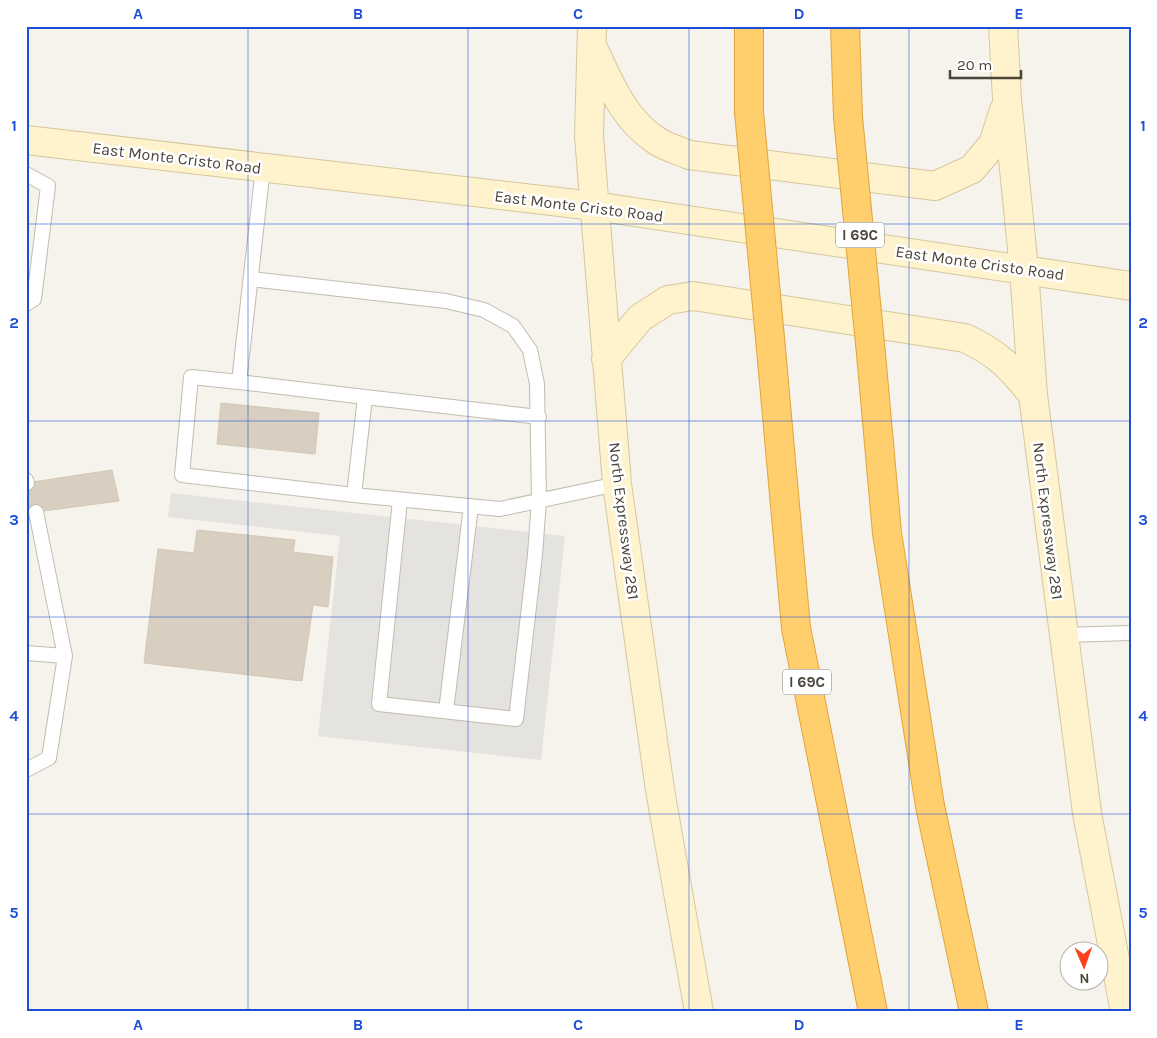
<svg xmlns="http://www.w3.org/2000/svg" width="1157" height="1038" viewBox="0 0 1157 1038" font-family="Karla,sans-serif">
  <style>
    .parking { fill: #e5e3e0 }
    .building { fill: #d8cfc1; stroke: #d3c7b4 }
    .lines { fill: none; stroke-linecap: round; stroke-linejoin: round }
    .service-casing { stroke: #c2bbae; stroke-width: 16 }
    .secondary-casing { stroke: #d6c79b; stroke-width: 30 }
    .motorway-casing { stroke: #e0a43c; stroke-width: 30 }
    .service { stroke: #fff; stroke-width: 14 }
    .secondary { stroke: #fff3cd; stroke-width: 28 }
    .motorway { stroke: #ffcf6e; stroke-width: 28 }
    .motorway-bridge-casing { stroke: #e0a43c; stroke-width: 30; stroke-linecap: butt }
    .motorway-bridge { stroke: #ffcf6e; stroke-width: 28 }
    .grid { fill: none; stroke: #1d4ed8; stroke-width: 1; stroke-opacity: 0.55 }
    .labels { text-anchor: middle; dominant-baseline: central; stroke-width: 5; stroke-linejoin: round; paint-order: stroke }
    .shield { fill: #fff; stroke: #817c74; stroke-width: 1 }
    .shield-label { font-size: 15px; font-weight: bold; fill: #4b4439 }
    .street-label { font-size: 16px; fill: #4b4439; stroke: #fff }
    .neatline { fill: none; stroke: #1d4ed8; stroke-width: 2 }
    .grid-label { font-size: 16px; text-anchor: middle; font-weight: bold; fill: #1d4ed8 }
  </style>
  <rect width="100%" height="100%" fill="#f6f3ec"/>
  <!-- parking -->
  <path class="parking" d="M171 493 565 536 541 760 318 736 340 536 168 517Z"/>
  <!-- building -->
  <path class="building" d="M221 403 319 413 315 454 217 444Z
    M112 470 119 501 36 512 26 516V483Z
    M197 530 295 540 293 552 333 557 328 607 313 605 302 681 144 663 158 549 194 553Z"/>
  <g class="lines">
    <!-- service casing -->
    <g class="service-casing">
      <path id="service" d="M263 168 239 382 365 397 354 495 500 509 617 484
        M26 174 48 186 34 299 26 304
        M251 279 446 301 484 310 513 326 530 350 537 384 539 500 535 555 516 719 379 704 400 500
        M239 382 191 377 182 475 354 495
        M365 397 539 417
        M26 480 27 483
        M1063 635 1131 633
        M26 653 65 656
        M446 711 471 506
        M26 770 49 758 65 656 36 512"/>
    </g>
    <!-- secondary casing -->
    <g class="secondary-casing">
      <path id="secondary" d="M592 26 589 136 617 484 660 790 699 1012
        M1003 26 1007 99 1024 269 1033 395 1087 813 1125 1012
        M594 50C610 84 624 120 657 141 666 147 678 150 689 155L935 186 972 169 993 144 1004 110
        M26 140 594 206 1131 286
        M606 359 640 318 668 300 693 296 965 338C999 354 1010 367 1033 395"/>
    </g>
    <!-- motorway casing -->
    <g class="motorway-casing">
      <path id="motorway" d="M845 26 848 117
        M749 112V26
        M771 349 796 628 873 1012
        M871 354 887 533 930 806 974 1012"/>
    </g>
    <!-- service -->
    <use href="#service" class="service"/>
    <!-- secondary -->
    <use href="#secondary" class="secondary"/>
    <!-- motorway -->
    <use href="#motorway" class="motorway"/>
    <!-- motorway-bridge casing -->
    <g class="motorway-bridge-casing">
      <path id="motorway-bridge" d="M749 112 771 349
        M848 117 871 354"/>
    </g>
    <!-- motorway-bridge -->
    <use href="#motorway-bridge" class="motorway-bridge"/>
  </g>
  <!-- grid -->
  <path class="grid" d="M248 26V1012M468 26V1012M689 26V1012M909 26V1012M26 224H1131M26 421H1131M26 617H1131M26 814H1131"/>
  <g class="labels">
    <!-- shield labels -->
    <g class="shield">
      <rect x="836" y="222.5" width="48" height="25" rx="4"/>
      <rect x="783" y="669.5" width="48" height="25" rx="4"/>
    </g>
    <g class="shield-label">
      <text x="860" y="235">I 69C</text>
      <text x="807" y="682">I 69C</text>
    </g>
    <!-- street labels -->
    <g class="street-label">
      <text transform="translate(177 158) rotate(7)">East Monte Cristo Road</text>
      <text transform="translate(579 206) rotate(7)">East Monte Cristo Road</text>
      <text transform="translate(980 263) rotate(8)">East Monte Cristo Road</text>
      <text transform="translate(624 521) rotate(83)">North Expressway 281</text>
      <text transform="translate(1048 521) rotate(83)">North Expressway 281</text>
    </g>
  </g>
  <!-- border -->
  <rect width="1157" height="1038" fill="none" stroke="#ffffff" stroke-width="55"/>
  <!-- north arrow -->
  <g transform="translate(1084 966) rotate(178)"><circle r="24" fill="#ffffff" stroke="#b7b4b0"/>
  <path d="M0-4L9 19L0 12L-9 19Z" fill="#fc3f1d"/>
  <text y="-8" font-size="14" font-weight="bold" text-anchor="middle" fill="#4b4439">N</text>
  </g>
  <!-- scale -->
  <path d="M950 70v8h71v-8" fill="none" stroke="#4b4439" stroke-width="2.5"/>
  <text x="957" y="70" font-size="15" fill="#4b4439" stroke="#ffffff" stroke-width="4" paint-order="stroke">20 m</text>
  <rect x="28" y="28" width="1102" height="982" class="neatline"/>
  <g class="grid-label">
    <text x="138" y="19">A</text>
    <text x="358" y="19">B</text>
    <text x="578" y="19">C</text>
    <text x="799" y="19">D</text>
    <text x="1019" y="19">E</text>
    <text x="14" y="131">1</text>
    <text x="1143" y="131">1</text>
    <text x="14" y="328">2</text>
    <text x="1143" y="328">2</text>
    <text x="14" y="525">3</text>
    <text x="1143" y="525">3</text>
    <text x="14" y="721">4</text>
    <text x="1143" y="721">4</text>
    <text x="14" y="918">5</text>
    <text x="1143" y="918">5</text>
    <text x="138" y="1030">A</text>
    <text x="358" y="1030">B</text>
    <text x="578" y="1030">C</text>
    <text x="799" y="1030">D</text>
    <text x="1019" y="1030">E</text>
  </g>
</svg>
